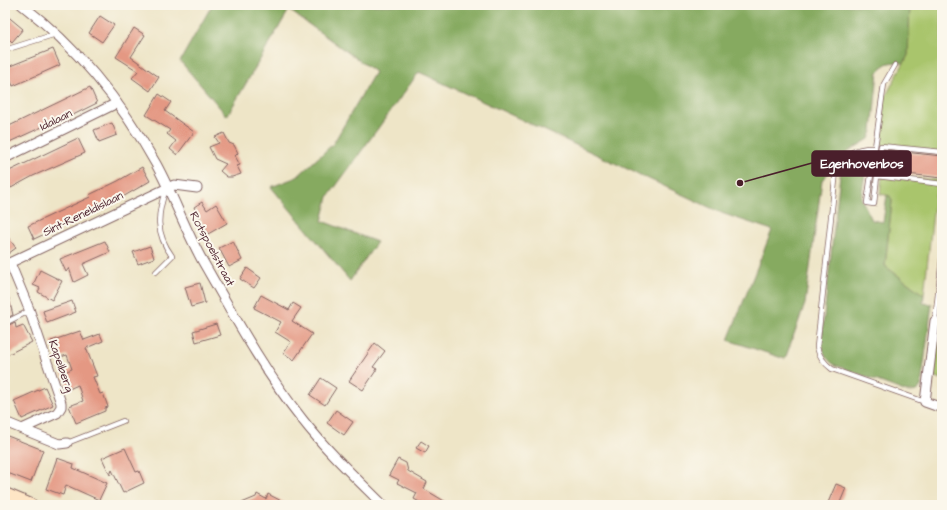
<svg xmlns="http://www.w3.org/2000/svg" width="947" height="510" viewBox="0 0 947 510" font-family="'Architects Daughter',sans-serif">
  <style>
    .green { fill: #a9c56c; stroke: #7a724c }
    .forest { fill: #86aa60; stroke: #686446 }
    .building { fill: #e49883 }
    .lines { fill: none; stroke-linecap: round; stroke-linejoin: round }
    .lane-casing { stroke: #836462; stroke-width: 6 }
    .street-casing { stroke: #836462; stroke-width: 11 }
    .secondary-casing { stroke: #836462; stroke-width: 14 }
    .lane { stroke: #fff; stroke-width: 4.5 }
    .street { stroke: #fff; stroke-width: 9 }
    .secondary { stroke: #fee5c5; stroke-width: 12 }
    .labels { text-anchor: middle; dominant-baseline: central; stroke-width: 4; stroke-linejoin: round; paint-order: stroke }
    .street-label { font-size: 12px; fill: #4a1f2b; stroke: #fbf7ec }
    .leader { fill: none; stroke: #4a1f2b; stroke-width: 1.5 }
    .callout-dot { fill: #4a1f2b; stroke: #fbf7ec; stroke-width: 1.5 }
    .callout { fill: #4a1f2b; stroke: #4a1f2b; stroke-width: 1.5 }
    .callout-label { font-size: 13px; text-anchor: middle; font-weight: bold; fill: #fff }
  </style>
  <rect width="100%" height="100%" fill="#fbf7ec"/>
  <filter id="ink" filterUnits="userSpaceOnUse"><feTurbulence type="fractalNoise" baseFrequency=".025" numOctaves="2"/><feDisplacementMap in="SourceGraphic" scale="8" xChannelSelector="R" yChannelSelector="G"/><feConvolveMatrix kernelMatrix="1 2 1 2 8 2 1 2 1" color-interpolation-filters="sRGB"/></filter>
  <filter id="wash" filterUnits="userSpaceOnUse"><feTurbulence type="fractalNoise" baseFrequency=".012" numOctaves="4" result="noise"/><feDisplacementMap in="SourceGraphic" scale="16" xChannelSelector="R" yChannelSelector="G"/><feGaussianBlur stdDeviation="0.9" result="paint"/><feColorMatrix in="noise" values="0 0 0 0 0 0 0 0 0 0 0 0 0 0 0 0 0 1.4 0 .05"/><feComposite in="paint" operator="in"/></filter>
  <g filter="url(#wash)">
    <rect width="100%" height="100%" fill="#eee5c7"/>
    <!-- green -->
    <path class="green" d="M910 5H942V141L938 152 881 146 884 99 908 55Z
      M882 177 940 180 942 196 935 195 924 295 885 266 892 201 890 196 880 194Z
      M940 322H942V379L933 376Z"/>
    <!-- forest -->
    <path class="forest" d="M212 5H910L908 55 904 63C891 62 886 61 878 72L872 131 869 139 849 151 822 180 805 304 785 359 728 340 772 230 724 214 419 72 328 197 322 221 377 242 350 281 271 187 297 177 333 144 375 72 289 10 227 116 180 61Z
      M859 154 864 157 867 162 861 198 872 220 883 222 887 195 890 196 892 201 885 266 924 295 923 303 932 304 921 386C917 392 914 392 907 392L835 365C822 357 822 347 822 334L840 175 848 162Z"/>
    <g id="blocks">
      <!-- building -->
      <path class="building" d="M5 14 23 29 12 42 5 35Z
        M100 16 114 25 102 42 89 33Z
        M134 28 145 35 131 57 159 77 150 91 132 78 138 71 116 57Z
        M53 49 60 65 13 86 5 68Z
        M90 87 97 103 67 118 66 116 5 144V128Z
        M159 94 171 102 165 111 194 132 177 155 170 149 176 141 167 134 170 130 146 115Z
        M112 123 117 135 99 142 94 130Z
        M224 133 229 143 234 145 238 153 235 156 240 165 237 166 241 174 232 177H227L220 171 226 164 215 159 209 147 219 143 215 137Z
        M78 138 85 153 33 176 11 188 5 173Z
        M884 150 942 156V178L881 171Z
        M142 167 150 181 121 198 34 239 28 226 90 197 89 195 118 181Z
        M202 202 207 210 216 204 227 223 208 234 194 207Z
        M5 233 16 248 5 256Z
        M105 241 110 252 83 264 88 275 74 282 69 268 66 272 60 259Z
        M233 241 242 260 229 267 219 248Z
        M150 246 154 258 138 264 133 252Z
        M247 268 261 278 254 288 240 279Z
        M40 270 62 281 52 300 38 292 40 288 33 285Z
        M200 283 205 303 191 307 185 287Z
        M5 295H8L13 315 5 319Z
        M261 295 289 310 293 303 301 308 292 321 312 334 294 360 283 353 291 342 275 332 281 322 254 308Z
        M72 301 76 312 47 323 43 311Z
        M15 322 16 328 23 325 32 342 5 356V327Z
        M216 324 220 335 196 342 193 331Z
        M80 331 84 340 100 334 103 341 86 348 97 376 93 377 100 394 103 393 108 407 105 408V411L76 423 69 406 83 401 78 385 69 389 62 373 72 369 67 355 57 358 51 341Z
        M375 343 385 351 373 367 377 369 363 390 349 381Z
        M321 378 336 388 325 405 310 395Z
        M45 387 53 405 22 419 14 401Z
        M336 410 353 422 344 435 327 423Z
        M5 435 43 450 31 482 5 472Z
        M421 441 429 446 425 453 416 448Z
        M125 448 136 472 139 471 144 483 123 493 112 470 110 475 102 458Z
        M57 458 74 464 73 468 107 483 99 500 66 485 63 495 46 489Z
        M398 459 406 463 408 471 427 482 424 489 451 505H425L414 499 417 493 397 483 399 480 389 475Z
        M836 484 846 488 839 505H827Z
        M257 494 266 499 268 494 289 505H237L256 497Z"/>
    </g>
  </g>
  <g filter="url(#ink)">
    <use href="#blocks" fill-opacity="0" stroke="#836462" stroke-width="1"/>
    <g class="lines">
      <!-- lane casing -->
      <g class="lane-casing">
        <path id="lane" d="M5 50 56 34
          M895 65 884 84 867 203 874 204 877 176 942 184
          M873 148C852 148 847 154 836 171L817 347C819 357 824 363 832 369L925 402
          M877 176 881 146 942 152
          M156 272 172 256C155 233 157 214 166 189
          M935 321 942 258
          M5 323 29 311
          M67 443 123 421"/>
      </g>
      <!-- street casing -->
      <g class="street-casing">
        <path id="street" d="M22 5C77 47 122 103 156 164 173 195 185 229 202 260 233 314 263 370 302 419 326 450 355 477 383 505
          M5 158 117 103
          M10 263 29 309 61 403V407L57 413 22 429 59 444 67 443
          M5 265 174 185 197 188
          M935 321 925 402 942 408
          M5 422 22 429"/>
      </g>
      <!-- secondary casing -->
      <g class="secondary-casing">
        <path id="secondary" d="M5 494 31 505"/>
      </g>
      <!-- lane -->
      <use href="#lane" class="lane"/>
      <!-- street -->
      <use href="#street" class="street"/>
      <!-- secondary -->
      <use href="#secondary" class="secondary"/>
    </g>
  </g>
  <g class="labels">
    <!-- street labels -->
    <g class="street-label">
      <text transform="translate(56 120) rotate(-26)">Idalaan</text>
      <text transform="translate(83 214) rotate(-26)">Sint-Reneldislaan</text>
      <text transform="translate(212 249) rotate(62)">Rotspoelstraat</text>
      <text transform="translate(61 366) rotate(71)">Kapelberg</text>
    </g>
  </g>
  <!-- callouts -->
  <path class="leader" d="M740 183L812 163"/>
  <circle class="callout-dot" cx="740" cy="183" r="4"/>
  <rect class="callout" x="812" y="151" width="99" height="25" rx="4"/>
  <g class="callout-label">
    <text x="862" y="168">Egenhovenbos</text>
  </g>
  <!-- margin -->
  <rect width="947" height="510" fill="none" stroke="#fbf7ec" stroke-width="20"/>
</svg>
